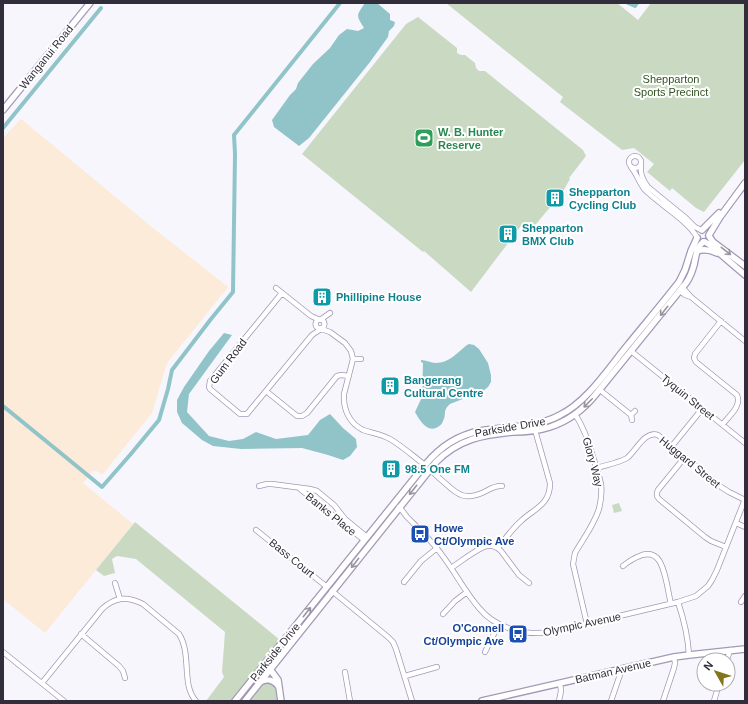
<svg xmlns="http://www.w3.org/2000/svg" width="748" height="704" viewBox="0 0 748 704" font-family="Arial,sans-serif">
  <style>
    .commercial { fill: #fbebd8 }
    .green { fill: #c9d9c2 }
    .water { fill: #90c4c9 }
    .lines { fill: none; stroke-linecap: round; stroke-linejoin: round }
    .canal { stroke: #90c4c9; stroke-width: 4 }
    .minor-casing { stroke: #a398b8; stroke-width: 6 }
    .tertiary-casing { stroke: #a398b8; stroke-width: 8 }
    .minor { stroke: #fff; stroke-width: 4.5 }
    .tertiary { stroke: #fff; stroke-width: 5.5 }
    .oneway { stroke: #98969c }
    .labels { text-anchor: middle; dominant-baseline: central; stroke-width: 4; stroke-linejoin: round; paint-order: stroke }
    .street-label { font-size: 11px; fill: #312d3a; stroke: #fff }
    .park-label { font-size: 11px; fill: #315221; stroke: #fff }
    .leisure-label { font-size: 11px; font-weight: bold; fill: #27864d; stroke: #fff; text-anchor: start }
    .culture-label { font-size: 11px; font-weight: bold; fill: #0d838f; stroke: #fff; text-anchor: start }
    .transit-label { font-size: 11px; font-weight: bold; fill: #164399; stroke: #fff; text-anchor: start }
  </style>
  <rect width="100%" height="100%" fill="#f8f6fd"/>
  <!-- commercial -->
  <path class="commercial" d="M21 119 153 228 228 287 167 363 152 413 102 475 97 471H93L83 483 133 524 45 633 3 599V138Z"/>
  <!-- green -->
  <path class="green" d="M446 3H617L638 20 651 3H745V160L704 212 696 208 672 188 670 191 647 172 654 164 634 148 622 150 560 102 563 97Z
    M418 17 457 48V53L461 55H465L475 63 476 68 479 71H485L583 150 586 156 569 178 570 179 562 193 531 230 521 226 471 292 424 251 423 252 302 154 406 24Z
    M619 503 622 511 614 513 612 505Z
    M135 522 280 640 251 677 262 684 264 682H271L277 688V701H206L224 677 222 672 225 632 136 559 117 556 112 559 115 573 104 576 96 570Z"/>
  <!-- water -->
  <path class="water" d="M365 3H377L390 14V20L395 22 394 26 389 31 388 37 370 62 309 138 299 146 274 127 272 120 290 95 296 89 298 83 313 64 330 48 339 35 347 29 358 31 364 28C356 15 356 16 365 3Z
    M224 333 232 335 189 394 187 412 209 436 229 441 243 439 256 432 276 439 308 435 320 420 330 414 343 428 356 439 357 447 350 456 343 460 328 455 302 448 241 449 213 446 202 440 182 423 177 412V400L184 387 209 351Z
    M469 344 474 345 479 349 488 363 491 375V382L488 387 483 391 450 404C442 411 447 414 443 421 442 425 439 426 436 428 426 432 419 419 415 412L422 397 423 363 421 362V360C426 360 431 363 436 363 449 363 458 352 467 345Z"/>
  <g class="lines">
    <!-- canal -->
    <path class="canal" d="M628 3 635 6 637 3
      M3 128 101 8
      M3 406 68 459 102 487 130 455 159 420 168 389 172 370 211 319 233 292 235 154 234 135 340 3"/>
    <!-- minor casing -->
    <g class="minor-casing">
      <path id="minor" d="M629 162a6 6 0 1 1 12 0a6 6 0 1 1-12 0Z
        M641 164C640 173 642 179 648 187L686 218 695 227 701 230
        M631 167C637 174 639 183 645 190 660 205 686 219 697 237
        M682 287 691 297
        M276 288 311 316 320 320
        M680 291 685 295 691 297 745 341
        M282 293 210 381 209 387 210 389 240 414H247L312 335 321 329
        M315.5 324a4.5 4.5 0 1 1 9 0a4.5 4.5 0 1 1-9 0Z
        M320 320 330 313
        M721 321 695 354 694 358 696 362 737 395C742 406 729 416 723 424
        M321 329 330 332 345 343 351 351 353 359 344 394C343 409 349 423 363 430 372 433 381 434 390 439 402 446 413 456 425 465
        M631 351 745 443
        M353 359H361
        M600 390 631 415
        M266 391 297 416H302L307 413 337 376 341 375 349 376
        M575 414C584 428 589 442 593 457 596 466 599 475 601 484 602 492 601 501 599 509 594 525 583 539 575 553L573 564 587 624
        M632 420 631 415 635 411
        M672 446 702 409
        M685 457 658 490C656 494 656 496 659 499L705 537 711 541 726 547
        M597 468C606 465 618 463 627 458 636 451 645 430 658 435L721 487 729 492 745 500
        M429 469C435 474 440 479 446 484 458 495 465 500 482 493 489 490 494 485 502 486
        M259 486 267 484H272L310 489 317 491 334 505 345 519 367 537
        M300 489 364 540
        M399 507C402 510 404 513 407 517 419 529 432 541 442 555 455 572 465 592 479 608 496 629 526 636 552 632L678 602 696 596 708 586 712 580 717 570 745 499
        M736 523 745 527
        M256 530 327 587
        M498 548C505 539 512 529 521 521 535 508 550 505 550 483L535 430
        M623 566C629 561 634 558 642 555 659 550 663 567 666 580 668 588 669 596 671 604
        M451 568C459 563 479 547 487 546 493 545 497 547 501 551L519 575 529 583
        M404 582 421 561 437 548
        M115 583 120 599
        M332 591 388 637 393 642 396 649 412 701
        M678 602C684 620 688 636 689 655
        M741 602 745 596
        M443 614 455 601 467 592
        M81 634 119 666 123 671 125 678
        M3 652 64 701
        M485 652 499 624
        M727 660 730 650
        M345 672 350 701
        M405 676 437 667
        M42 683 102 609C115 597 126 596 143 604L179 634C192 654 181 685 196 701
        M559 701 561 691 560 683
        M611 701 622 669
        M663 701 674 668 675 663 674 657
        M714 701 719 684"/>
    </g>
    <!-- tertiary casing -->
    <g class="tertiary-casing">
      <path id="tertiary" d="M3 110 90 3
        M702 230 719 213
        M709 235 720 217 745 183
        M709 236 713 242 745 266
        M705 242 710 245 745 275
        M697 251C703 249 711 250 717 253
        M269 668 278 680 281 701
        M260 682C267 678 274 680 279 687
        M235 701 425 465C439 448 458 435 480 431 491 429 502 428 513 427 529 425 546 423 560 415 587 402 608 369 627 346 644 325 662 304 679 282L685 270 691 251 697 238
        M245 701 436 462C459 439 482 435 513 432 525 432 538 431 550 427 568 421 584 409 596 394L686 283C690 278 692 272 694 265 696 256 696 248 703 242
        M482 701 674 657 689 655 745 649"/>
    </g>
    <!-- minor -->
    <use href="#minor" class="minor"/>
    <!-- tertiary -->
    <use href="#tertiary" class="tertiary"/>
  </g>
  <!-- one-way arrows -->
  <defs><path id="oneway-shaft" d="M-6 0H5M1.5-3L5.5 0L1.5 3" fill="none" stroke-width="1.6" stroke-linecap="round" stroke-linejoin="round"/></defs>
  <g class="oneway">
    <use href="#oneway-shaft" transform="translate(726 251) rotate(38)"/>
    <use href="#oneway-shaft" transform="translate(664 311) rotate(129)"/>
    <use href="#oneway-shaft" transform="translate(588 403) rotate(135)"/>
    <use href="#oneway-shaft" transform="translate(413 490) rotate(129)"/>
    <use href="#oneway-shaft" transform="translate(355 563) rotate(128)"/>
    <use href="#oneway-shaft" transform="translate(307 612) rotate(-51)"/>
  </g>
  <!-- icons -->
  <defs>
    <g id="stadium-square" transform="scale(1)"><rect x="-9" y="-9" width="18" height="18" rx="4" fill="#2e9e5b" stroke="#fff"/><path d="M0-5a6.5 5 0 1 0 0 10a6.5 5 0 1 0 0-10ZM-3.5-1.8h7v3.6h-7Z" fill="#fff"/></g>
    <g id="building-square" transform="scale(1)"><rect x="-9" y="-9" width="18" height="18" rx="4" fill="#0f9aa8" stroke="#fff"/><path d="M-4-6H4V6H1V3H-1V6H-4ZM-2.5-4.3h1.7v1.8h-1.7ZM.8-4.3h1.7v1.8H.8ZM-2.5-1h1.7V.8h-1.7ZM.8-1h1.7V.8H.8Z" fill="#fff"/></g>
    <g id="bus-square" transform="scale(1)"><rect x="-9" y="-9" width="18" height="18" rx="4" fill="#1a4fb4" stroke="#fff"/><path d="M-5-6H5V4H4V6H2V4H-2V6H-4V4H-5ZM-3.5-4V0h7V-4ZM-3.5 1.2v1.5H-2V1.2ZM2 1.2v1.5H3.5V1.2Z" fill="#fff"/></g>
  </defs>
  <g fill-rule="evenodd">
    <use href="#stadium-square" x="424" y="138"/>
    <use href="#building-square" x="555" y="198"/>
    <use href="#building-square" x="508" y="234"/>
    <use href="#building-square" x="322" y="297"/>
    <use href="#building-square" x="390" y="386"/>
    <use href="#building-square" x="391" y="469"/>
    <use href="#bus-square" x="420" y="534"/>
    <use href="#bus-square" x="518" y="634"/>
  </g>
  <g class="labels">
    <!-- street labels -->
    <g class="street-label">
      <text transform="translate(46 57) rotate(-51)">Wanganui Road</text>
      <text transform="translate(228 361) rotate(-53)">Gum Road</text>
      <text transform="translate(688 397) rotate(39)">Tyquin Street</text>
      <text transform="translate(510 427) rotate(-10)">Parkside Drive</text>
      <text transform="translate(593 462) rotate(75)">Glory Way</text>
      <text transform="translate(690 462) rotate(39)">Huggard Street</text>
      <text transform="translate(331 514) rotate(39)">Banks Place</text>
      <text transform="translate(292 558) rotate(39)">Bass Court</text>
      <text transform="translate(582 624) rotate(-12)">Olympic Avenue</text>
      <text transform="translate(275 652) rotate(-51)">Parkside Drive</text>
      <text transform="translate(613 671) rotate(-13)">Batman Avenue</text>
    </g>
    <!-- park labels -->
    <g class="park-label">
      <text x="671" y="79">Shepparton<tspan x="671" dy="13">Sports Precinct</tspan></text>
    </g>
    <!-- leisure labels -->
    <g class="leisure-label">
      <text x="438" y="132">W. B. Hunter<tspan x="438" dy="13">Reserve</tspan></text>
    </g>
    <!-- culture labels -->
    <g class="culture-label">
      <text x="569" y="192">Shepparton<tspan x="569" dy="13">Cycling Club</tspan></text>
      <text x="522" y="228">Shepparton<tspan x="522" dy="13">BMX Club</tspan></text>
      <text x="336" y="297">Phillipine House</text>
      <text x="404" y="380">Bangerang<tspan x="404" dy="13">Cultural Centre</tspan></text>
      <text x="405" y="469">98.5 One FM</text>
    </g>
    <!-- transit labels -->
    <g class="transit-label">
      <text x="434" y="528">Howe<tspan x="434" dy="13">Ct/Olympic Ave</tspan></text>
      <text x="504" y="628" text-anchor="end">O'Connell<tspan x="504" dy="13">Ct/Olympic Ave</tspan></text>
    </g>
  </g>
  <!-- border -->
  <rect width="748" height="704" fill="none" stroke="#312d3a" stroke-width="8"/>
  <!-- north arrow -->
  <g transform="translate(716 672) rotate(309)"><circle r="19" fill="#ffffff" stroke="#adabb0"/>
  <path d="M0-3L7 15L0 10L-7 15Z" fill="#82761a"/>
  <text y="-6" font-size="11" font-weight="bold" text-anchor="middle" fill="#312d3a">N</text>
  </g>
</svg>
